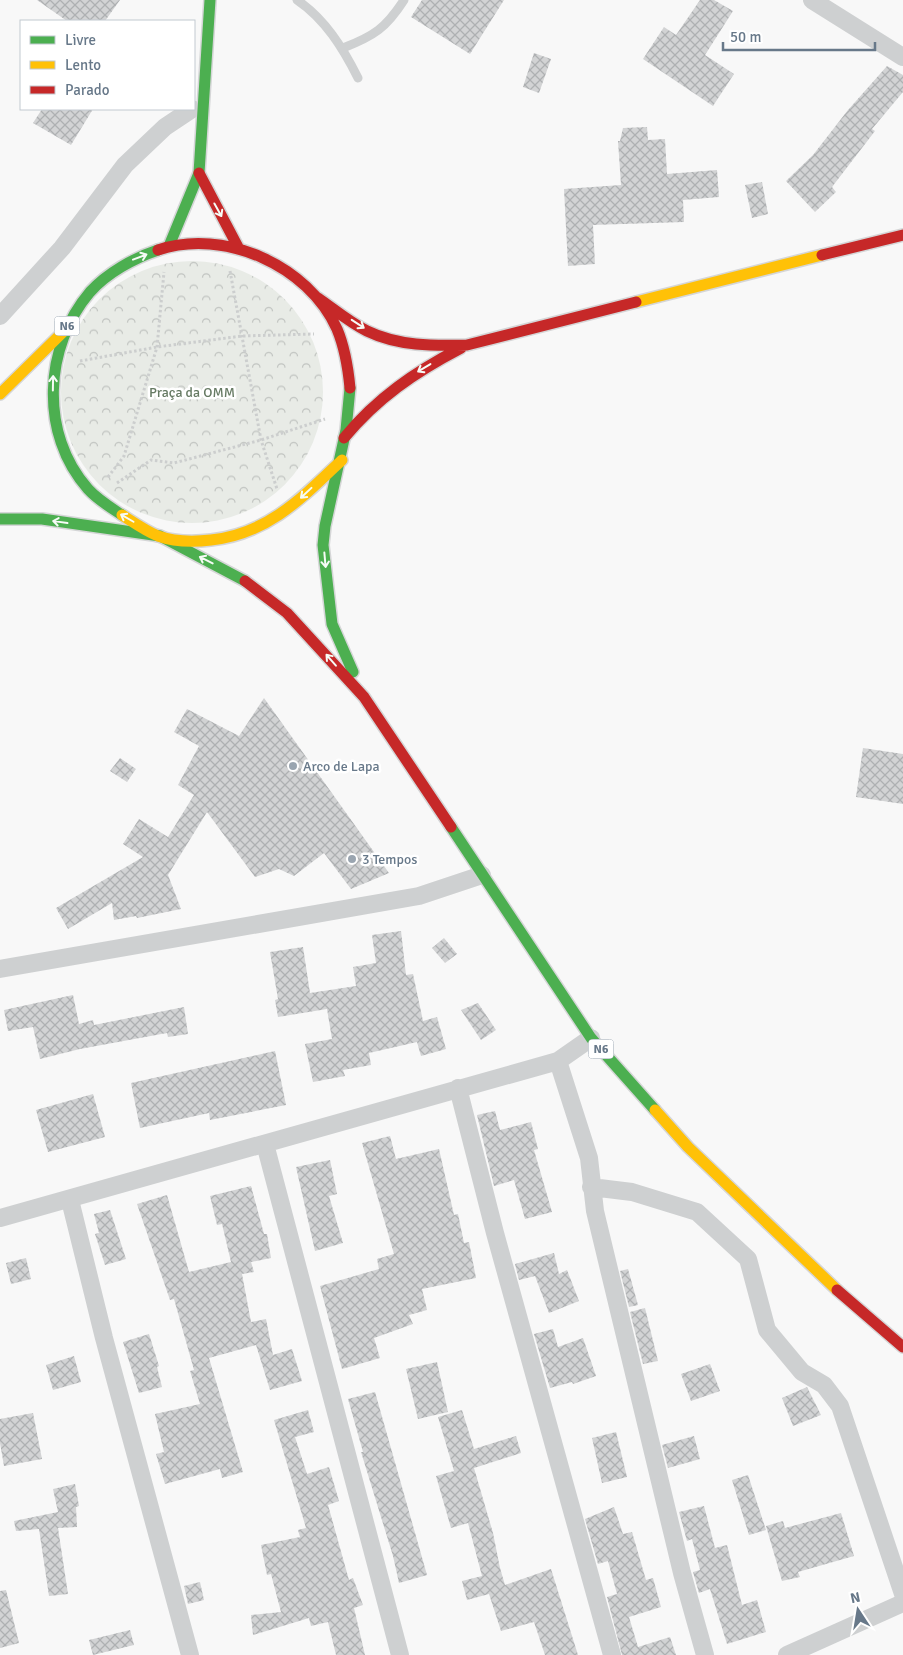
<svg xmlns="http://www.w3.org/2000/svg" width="903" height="1655" viewBox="0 0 903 1655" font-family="Signika,sans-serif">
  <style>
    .park { fill: url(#park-crowns) }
    .building { fill: url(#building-cross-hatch) }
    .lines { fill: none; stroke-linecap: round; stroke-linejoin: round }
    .fast-casing { stroke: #d5d6d7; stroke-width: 14 }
    .slow-casing { stroke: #d5d6d7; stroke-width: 14 }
    .jam-casing { stroke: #d5d6d7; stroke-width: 14 }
    .path { stroke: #cccece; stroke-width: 3; stroke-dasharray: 2.5 2.5; stroke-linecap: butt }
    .lane { stroke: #ced0d1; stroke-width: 9 }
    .street { stroke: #ced0d1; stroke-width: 18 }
    .fast { stroke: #4caf50; stroke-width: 11 }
    .slow { stroke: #ffc107; stroke-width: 11 }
    .jam { stroke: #c62828; stroke-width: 11 }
    .oneway { stroke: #f6fbf6 }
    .poi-dot { fill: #9aa5b0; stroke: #fff; stroke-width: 2 }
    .labels { text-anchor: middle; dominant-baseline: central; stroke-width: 5; stroke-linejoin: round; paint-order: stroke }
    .shield { fill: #fff; stroke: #95a0ac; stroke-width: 1 }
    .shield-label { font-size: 12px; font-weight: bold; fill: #677889 }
    .park-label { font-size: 14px; fill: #667a63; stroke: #fff }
    .poi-label { font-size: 14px; fill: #677889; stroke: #fff; text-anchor: start }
  </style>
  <defs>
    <pattern id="park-crowns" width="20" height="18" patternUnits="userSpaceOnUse" patternTransform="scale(1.25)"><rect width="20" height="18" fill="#e8ebe6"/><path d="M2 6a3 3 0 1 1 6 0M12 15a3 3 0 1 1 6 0" fill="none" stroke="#c0c3c0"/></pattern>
    <pattern id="building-cross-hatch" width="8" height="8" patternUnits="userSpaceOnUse" patternTransform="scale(1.25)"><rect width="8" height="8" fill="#d2d3d4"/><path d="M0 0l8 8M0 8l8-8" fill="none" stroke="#aeb0b2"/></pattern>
  </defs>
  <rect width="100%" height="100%" fill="#f8f8f8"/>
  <!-- park -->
  <path class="park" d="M61 392a131 131 0 1 1 262 0a131 131 0 1 1-262 0Z"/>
  <!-- building -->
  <path class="building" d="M37 0H120L105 21H67Z
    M422 0H504L470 54 411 17Z
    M700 0H714L733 11 705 55 734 74 713 106 643 59 664 27 676 35Z
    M534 53 551 59 539 93 523 87Z
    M887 66 903 75V92L872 129 875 131 832 187 836 192 815 212 786 181 813 155 848 110Z
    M42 109H93L71 145 33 123Z
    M647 127 648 140 665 139 667 174 717 170 719 197 683 200 684 222 593 225 595 264 568 266 564 189 621 185 618 141H620L623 128Z
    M762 182 768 214 752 218 745 185Z
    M264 698 389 873 351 889 324 853 294 876 279 869 255 877 207 812 168 875 181 909 137 918 136 916 114 920 112 903 68 929 56 908 143 857 123 844 139 819 168 837 194 795 178 785 199 746 174 732 187 709 239 736Z
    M863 748 903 754V804L856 797Z
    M120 758 136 769 127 782 110 771Z
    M401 931 406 975 413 974 423 1021 437 1017 446 1049 421 1056 417 1042 369 1053 371 1065 343 1070 345 1076 313 1082 305 1044 332 1039 327 1009 278 1017 275 1000 278 999 270 952 303 947 310 993 356 986 353 967 376 963 372 935Z
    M444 938 457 954 445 963 432 948Z
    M73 995 79 1024 93 1020 94 1025 184 1007 188 1034 168 1037 167 1033 80 1049 40 1059 33 1027 8 1031 4 1010Z
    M478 1003 496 1030 481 1040 461 1010Z
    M275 1051 286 1105 210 1120 209 1113 140 1128 131 1083Z
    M93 1094 105 1137 48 1152 36 1110Z
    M495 1111 500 1130 531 1122 538 1149 534 1150 552 1212 525 1219 514 1180 494 1186 477 1115Z
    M390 1136 396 1159 439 1149 454 1215 458 1214 464 1243 469 1242 476 1278 422 1289 427 1310 409 1315 413 1324 374 1338 380 1358 342 1369 320 1286 379 1269 377 1259 394 1254 362 1143Z
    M330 1160 337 1194 329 1196 343 1243 315 1251 296 1167Z
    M251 1186 264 1234H267L271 1258 251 1262 254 1272 242 1274 251 1322 266 1319 273 1355 292 1349 302 1381 270 1390 256 1345 209 1358 243 1472 222 1478 220 1469 165 1484 156 1454 164 1452 155 1414 200 1404 190 1371 194 1370 174 1299 170 1300 137 1204 167 1195 189 1272 231 1262 222 1224 217 1225 210 1196Z
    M110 1210 126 1259 105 1265 95 1234 99 1233 94 1214Z
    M554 1253 559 1274 567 1270 579 1301 549 1313 535 1276 519 1280 515 1264Z
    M26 1258 31 1279 11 1284 6 1263Z
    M628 1269 638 1305 629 1307 620 1271Z
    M645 1308 658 1361 643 1364 630 1312Z
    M553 1329 558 1347 583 1338 596 1376 573 1384 572 1382 550 1388 534 1334Z
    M149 1334 159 1366 157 1367 162 1387 139 1393 123 1342Z
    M74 1356 81 1382 53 1390 46 1365Z
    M437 1362 448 1412 418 1419 406 1369Z
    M710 1364 720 1391 691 1401 681 1374Z
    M807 1387 821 1415 793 1426 782 1398Z
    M375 1392 427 1575 399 1583 393 1556 361 1452H363L348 1399Z
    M308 1410 314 1432 295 1437 307 1474 329 1467 339 1501 328 1505 349 1580 353 1578 363 1605 354 1608 365 1655H336L328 1622 311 1626 309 1618 253 1635 251 1615 281 1612 271 1574 267 1575 261 1545 300 1537 298 1530 306 1528 274 1420Z
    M462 1410 474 1449 516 1436 521 1453 474 1468 493 1533 500 1568 505 1585 551 1569 578 1655H545L534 1622 501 1631 489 1594 467 1600 462 1581 482 1576 468 1523 451 1528 436 1476 454 1471 438 1417Z
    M33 1413 42 1459 4 1466 0 1443V1419Z
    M616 1432 627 1477 602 1483 592 1438Z
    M694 1436 700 1459 668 1468 662 1445Z
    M748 1475 766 1530 749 1535 732 1480Z
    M75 1484 79 1506 76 1507 77 1527 58 1528 68 1594 49 1596 39 1529 16 1531 14 1521 58 1512 53 1489Z
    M704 1506 715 1548 727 1545 742 1605 757 1600 766 1632 727 1644 710 1589 699 1593 693 1572 700 1570 692 1539 687 1541 679 1512Z
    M614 1507 623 1534 632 1532 646 1580 653 1578 661 1607 629 1617 638 1647 670 1637 676 1655H622L607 1597 617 1594 608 1561 598 1564 585 1519Z
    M841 1513 854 1556 798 1572 800 1577 782 1581 766 1526 783 1521 785 1528Z
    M200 1582 204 1600 188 1604 184 1586Z
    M6 1590 19 1643 0 1648V1591Z
    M130 1630 134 1645 93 1655 89 1640Z"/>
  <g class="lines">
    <!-- fast casing -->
    <g class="fast-casing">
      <path id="fast" d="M169 246 199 173 210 0
        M350 388 346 430 325 526 323 545 332 624 353 672
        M122 515C110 507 98 500 88 489 39 434 44 346 90 292 107 273 134 258 158 250
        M0 519H42L160 536 245 581
        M451 827 591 1038 655 1110"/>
    </g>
    <!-- slow casing -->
    <g class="slow-casing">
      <path id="slow" d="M636 302 822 255
        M0 394 63 332
        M122 515C133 522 146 531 158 536 175 542 194 542 211 540 268 534 303 497 342 460
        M655 1110 688 1147 837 1290"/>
    </g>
    <!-- jam casing -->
    <g class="jam-casing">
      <path id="jam" d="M199 173 238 247
        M158 250C224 228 308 265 337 329 345 348 348 367 350 388
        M822 255 903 235
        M318 298C334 309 349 322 367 331 398 346 433 346 467 345L636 302
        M344 438C377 398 415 372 461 348
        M245 581 287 613 364 697 451 827
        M837 1290 903 1347"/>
    </g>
    <!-- path -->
    <path class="path" d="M230 271 261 440 277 489
      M80 361 157 347 242 336 314 334
      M108 477 124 456 157 347 164 272
      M117 483 151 460 174 463 261 440 325 419"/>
    <!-- lane -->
    <path class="lane" d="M297 0C325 19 343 48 358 78
      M343 48C374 36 386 28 404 0"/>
    <!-- street -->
    <path class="street" d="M812 0 903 57
      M0 316 62 248 125 165 165 127 192 109
      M0 969 419 896 482 875
      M558 1061 589 1158 595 1211 682 1573 705 1655
      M458 1088 495 1233 612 1655
      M265 1144 400 1655
      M591 1187 632 1192 697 1212 748 1259 767 1330 802 1372 824 1385 840 1406 903 1594
      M70 1200 104 1338 190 1655
      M0 1218 558 1061 591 1038
      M787 1655 903 1603"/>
    <!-- fast -->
    <use href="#fast" class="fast"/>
    <!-- slow -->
    <use href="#slow" class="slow"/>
    <!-- jam -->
    <use href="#jam" class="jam"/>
  </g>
  <!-- one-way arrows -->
  <defs><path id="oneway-shaft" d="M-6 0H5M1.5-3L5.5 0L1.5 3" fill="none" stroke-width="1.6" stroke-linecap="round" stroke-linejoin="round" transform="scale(1.25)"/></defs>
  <g class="oneway">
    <use href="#oneway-shaft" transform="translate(218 210) rotate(61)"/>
    <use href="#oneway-shaft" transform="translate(140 257) rotate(-21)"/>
    <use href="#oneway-shaft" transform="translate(358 324) rotate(33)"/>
    <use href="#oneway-shaft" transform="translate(424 368) rotate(149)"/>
    <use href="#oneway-shaft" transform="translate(53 383) rotate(-89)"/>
    <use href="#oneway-shaft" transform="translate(306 493) rotate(137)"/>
    <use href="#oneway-shaft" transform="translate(127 518) rotate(-150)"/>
    <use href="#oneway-shaft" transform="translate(60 522) rotate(-172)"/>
    <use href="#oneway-shaft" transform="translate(206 560) rotate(-153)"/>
    <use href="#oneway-shaft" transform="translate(325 560) rotate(85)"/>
    <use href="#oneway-shaft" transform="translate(331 660) rotate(-131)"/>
  </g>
  <!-- markers -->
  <g class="poi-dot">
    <circle cx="293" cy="766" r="5"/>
    <circle cx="352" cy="859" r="5"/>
  </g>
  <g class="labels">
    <!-- shield labels -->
    <g class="shield">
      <rect x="54.5" y="316.5" width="25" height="19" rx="4"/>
      <rect x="588.5" y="1039.5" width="25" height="19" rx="4"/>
    </g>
    <g class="shield-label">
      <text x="67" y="326">N6</text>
      <text x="601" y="1049">N6</text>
    </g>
    <!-- park labels -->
    <g class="park-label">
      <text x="192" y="392">Praça da OMM</text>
    </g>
    <!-- poi labels -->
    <g class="poi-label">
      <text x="303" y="766">Arco de Lapa</text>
      <text x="362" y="859">3 Tempos</text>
    </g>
  </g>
  <!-- legend -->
  <rect x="20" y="20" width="175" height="90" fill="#ffffff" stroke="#c2c9d0"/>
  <rect x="30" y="36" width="25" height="8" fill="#4caf50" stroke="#c2c9d0"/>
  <text x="65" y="45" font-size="15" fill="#677889">Livre</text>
  <rect x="30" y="61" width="25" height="8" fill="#ffc107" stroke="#c2c9d0"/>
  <text x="65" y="70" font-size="15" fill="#677889">Lento</text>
  <rect x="30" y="86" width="25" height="8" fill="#c62828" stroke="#c2c9d0"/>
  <text x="65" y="95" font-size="15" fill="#677889">Parado</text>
  <!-- north arrow -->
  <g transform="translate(858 1610) rotate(348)" stroke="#ffffff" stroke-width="4" paint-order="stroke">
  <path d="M0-4L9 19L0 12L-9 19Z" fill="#677889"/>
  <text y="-8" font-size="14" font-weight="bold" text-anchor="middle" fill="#677889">N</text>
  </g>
  <!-- scale -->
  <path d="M723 42v8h152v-8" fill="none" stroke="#677889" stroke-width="2.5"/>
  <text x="730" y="42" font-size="15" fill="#677889" stroke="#ffffff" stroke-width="4" paint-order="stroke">50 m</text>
</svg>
